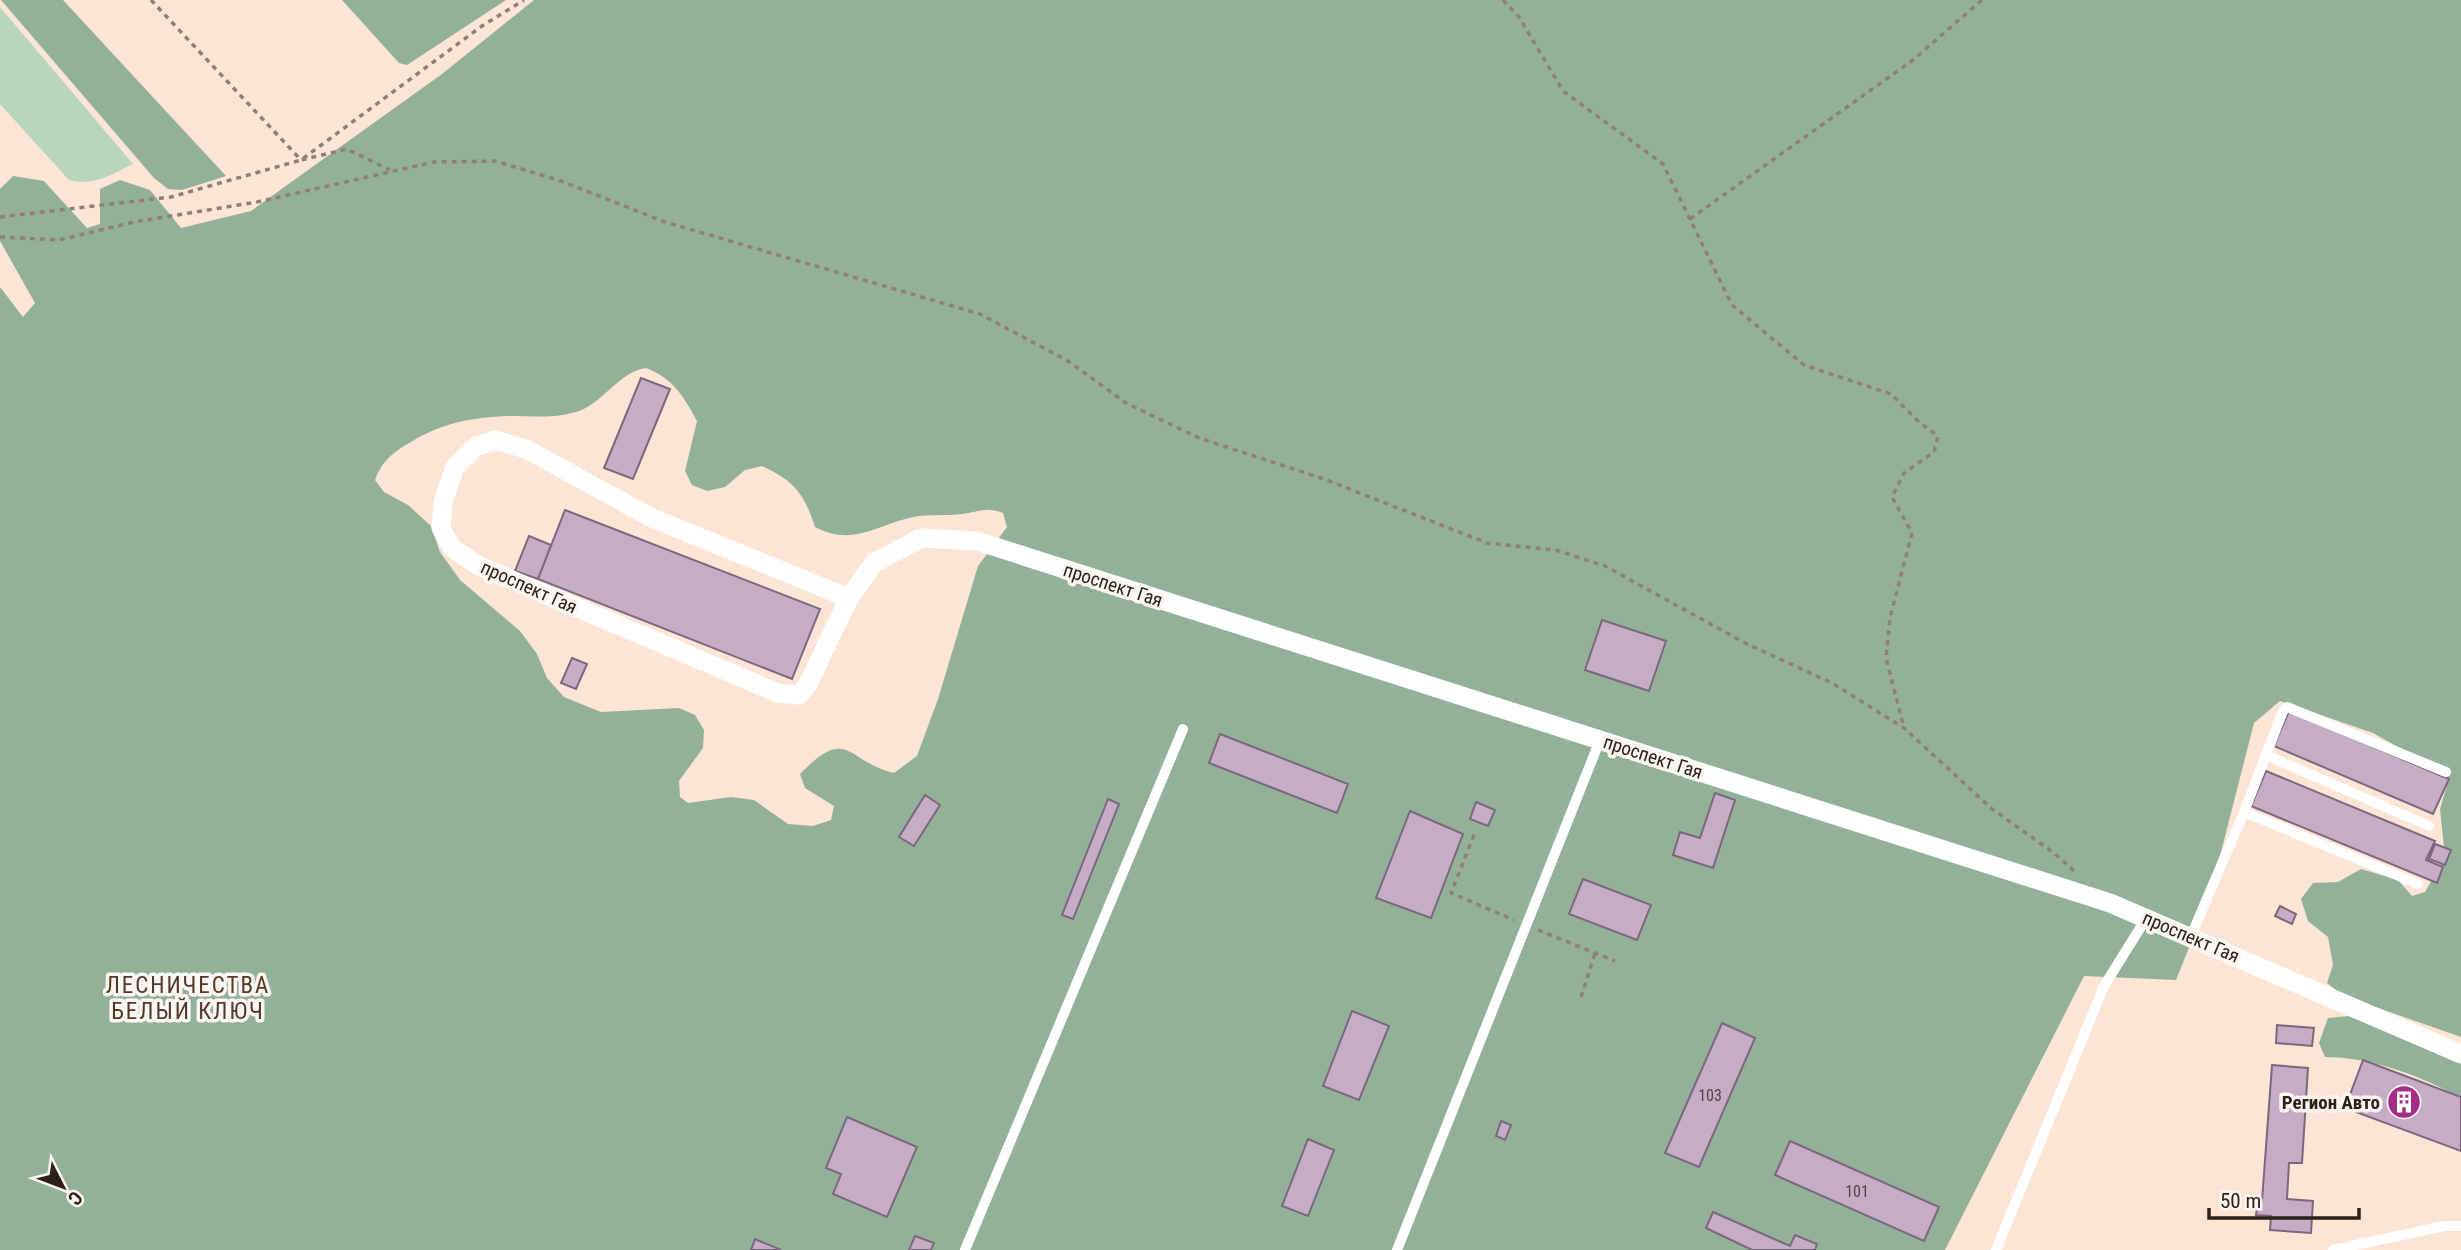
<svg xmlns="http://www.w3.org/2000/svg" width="2461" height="1250" viewBox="0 0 2461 1250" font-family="'Roboto Condensed',sans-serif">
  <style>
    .green { fill: #b9d6bd }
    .forest { fill: #93b198; fill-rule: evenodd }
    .building { fill: #c4adc5; stroke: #7c677d; stroke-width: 2 }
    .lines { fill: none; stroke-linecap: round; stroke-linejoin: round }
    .path { stroke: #908073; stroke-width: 3.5; stroke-dasharray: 5 5; stroke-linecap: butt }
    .service { stroke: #fff; stroke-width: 10 }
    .minor { stroke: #fff; stroke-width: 19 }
    .labels { text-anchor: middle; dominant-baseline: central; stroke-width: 7; stroke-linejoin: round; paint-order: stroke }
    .number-label { font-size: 16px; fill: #524444 }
    .street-label { font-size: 19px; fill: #2c2119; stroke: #fcf6f2 }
    .poi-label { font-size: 19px; font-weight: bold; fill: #2c2119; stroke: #fcf6f2; text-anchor: end }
    .quarter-label { font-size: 23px; letter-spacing: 2px; fill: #513a28; stroke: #fcf6f2 }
  </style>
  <rect width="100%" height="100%" fill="#fce5d4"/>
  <!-- green -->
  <path class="green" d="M0 7 133 164C112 174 93 187 69 180L0 104Z"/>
  <!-- forest -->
  <path class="forest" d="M1 0H63L226 176 182 190 168 189 154 178Z
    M342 0H506L407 65 399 63Z
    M534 0H2461V1037L2344 996 2327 983 2333 965 2328 937 2308 921 2301 899 2313 883 2338 882 2361 869 2398 880 2412 896 2425 892 2445 857 2440 809 2447 785 2441 771 2373 733 2280 701 2254 723 2210 895 2176 980 2084 976 1945 1250H0V287L23 317 35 303 0 241V189L13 176 44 181 87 228 100 224V189L120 180 150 190 181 228 251 211 442 74ZM646 368C673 378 684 397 697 421L685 471 692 485 707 491 725 487 745 470 762 466C794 481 804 493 815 527 853 547 876 525 913 517 928 514 946 516 962 514 979 512 986 506 1003 513L1007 527 978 566 938 699 917 756 894 773C846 762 849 724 800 774L805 788 834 806 831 820 813 826 788 824 754 800 731 797 688 803 680 797 679 781 703 748 704 730 695 715 679 708 601 712 564 697 547 678 537 654 520 631 460 580 440 552 431 526 408 505 384 492 375 480C382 461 393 452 411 442 441 423 474 417 509 416 534 416 555 419 579 411 605 401 619 372 646 368Z
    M2349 1016 2461 1063V1098C2421 1076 2371 1057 2325 1057L2319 1043 2328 1018Z"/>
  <!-- building -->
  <path class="building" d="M641 378 670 389 633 479 604 468Z
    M565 510 820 609 792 679 538 579Z
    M529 536 551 545 538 579 515 571Z
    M1602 620 1666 641 1649 691 1585 670Z
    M572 658 587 664 576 689 561 683Z
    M2289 711 2449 779 2433 814 2274 746Z
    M1220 734 1348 784 1337 813 1209 763Z
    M2266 771 2435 841 2426 860 2443 867 2437 883 2251 806Z
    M1715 793 1735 800 1713 868 1673 855 1680 832 1700 838Z
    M925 795 940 805 914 846 899 837Z
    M1108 799 1119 804 1073 919 1062 915Z
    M1476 802 1495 810 1488 826 1470 819Z
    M1410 811 1463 834 1431 918 1376 898Z
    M2435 844 2451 850 2445 865 2429 859Z
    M1583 879 1651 905 1637 940 1569 914Z
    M2280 906 2296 914 2292 924 2275 916Z
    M1352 1011 1389 1026 1359 1100 1323 1086Z
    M1722 1023 1755 1038 1699 1167 1665 1153Z
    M2277 1025 2314 1028 2312 1046 2276 1043Z
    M2363 1060 2461 1097V1151L2345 1108Z
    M2272 1065 2308 1068 2302 1163H2289L2287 1199 2313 1201 2311 1233 2270 1230 2271 1216 2256 1215 2258 1200 2262 1201Z
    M847 1117 917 1147 887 1217 833 1194 841 1174 826 1168Z
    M1501 1121 1511 1125 1505 1140 1496 1136Z
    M1308 1139 1334 1150 1308 1216 1282 1206Z
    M1790 1141 1939 1207 1924 1241 1775 1175Z
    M1713 1212 1790 1246 1795 1235 1817 1244 1815 1250H1752L1706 1228Z
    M915 1236 934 1243 931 1250H909Z
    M755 1239 781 1250H751Z"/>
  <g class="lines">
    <!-- path -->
    <path class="path" d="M151 0 301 160 347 149 390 170
      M1503 0 1519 17 1563 91 1663 164 1732 305 1804 365 1891 394 1920 423 1938 436 1934 452 1904 473 1892 497 1912 533 1890 618 1886 658 1904 728
      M0 217 171 197 301 160 482 26 524 0
      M1690 219 1913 60 1982 0
      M0 237 59 240 134 222 257 202 434 162 495 161 561 181 665 222 980 314 1068 361 1126 403 1199 438 1324 479 1487 543 1556 550 1605 566 1745 643 1832 683 1904 728 1992 809 2054 853 2074 871
      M1474 835 1451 893 1514 920
      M1538 930 1615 961
      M1581 997 1595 953"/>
    <!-- service -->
    <path class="service" d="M2266 755 2429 826
      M2244 812 2283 711 2287 707 2446 772
      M2191 936 2244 812 2418 884
      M965 1250 1183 729
      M1397 1250 1600 740
      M1996 1250 2104 986 2147 917
      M2333 1250 2444 1226H2461"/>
    <!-- minor -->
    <path class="minor" d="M849 598 652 518 526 449 495 440 475 447 455 467 443 502 441 528 452 548 479 566 778 693 799 695 808 684 849 598 874 563 921 538 977 541 2110 903 2461 1054"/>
  </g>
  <!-- icons -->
  <defs>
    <g id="building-disc" transform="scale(1.75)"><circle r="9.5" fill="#a42e87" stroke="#fcf6f2"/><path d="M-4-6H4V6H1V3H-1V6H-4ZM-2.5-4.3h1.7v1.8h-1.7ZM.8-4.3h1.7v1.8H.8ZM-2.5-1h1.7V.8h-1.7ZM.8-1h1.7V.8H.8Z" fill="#fff"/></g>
  </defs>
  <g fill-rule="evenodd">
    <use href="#building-disc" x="2404" y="1102"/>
  </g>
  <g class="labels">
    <!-- number labels -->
    <g class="number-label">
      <text x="1710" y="1095">103</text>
      <text x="1857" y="1191">101</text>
    </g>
    <!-- street labels -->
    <g class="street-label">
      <text transform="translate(1113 585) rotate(18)">проспект Гая</text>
      <text transform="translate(529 587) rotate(24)">проспект Гая</text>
      <text transform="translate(1653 757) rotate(18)">проспект Гая</text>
      <text transform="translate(2191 937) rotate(23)">проспект Гая</text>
    </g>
    <!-- poi labels -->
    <g class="poi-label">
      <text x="2380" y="1102">Регион Авто</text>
    </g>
    <!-- quarter labels -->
    <g class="quarter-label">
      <text x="188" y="985">ЛЕСНИЧЕСТВА<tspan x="188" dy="26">БЕЛЫЙ КЛЮЧ</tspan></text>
    </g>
  </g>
  <!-- north arrow -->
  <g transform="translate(63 1187) rotate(132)" stroke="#fcf6f2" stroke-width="5" paint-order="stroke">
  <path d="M0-5L12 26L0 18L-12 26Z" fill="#2c2119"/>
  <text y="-10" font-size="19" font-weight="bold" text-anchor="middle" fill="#2c2119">С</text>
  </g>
  <!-- scale -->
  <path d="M2209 1208v10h150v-10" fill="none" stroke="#2c2119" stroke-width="3.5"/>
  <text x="2220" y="1208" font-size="21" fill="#2c2119" stroke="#fcf6f2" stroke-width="5" paint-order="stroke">50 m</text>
</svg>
